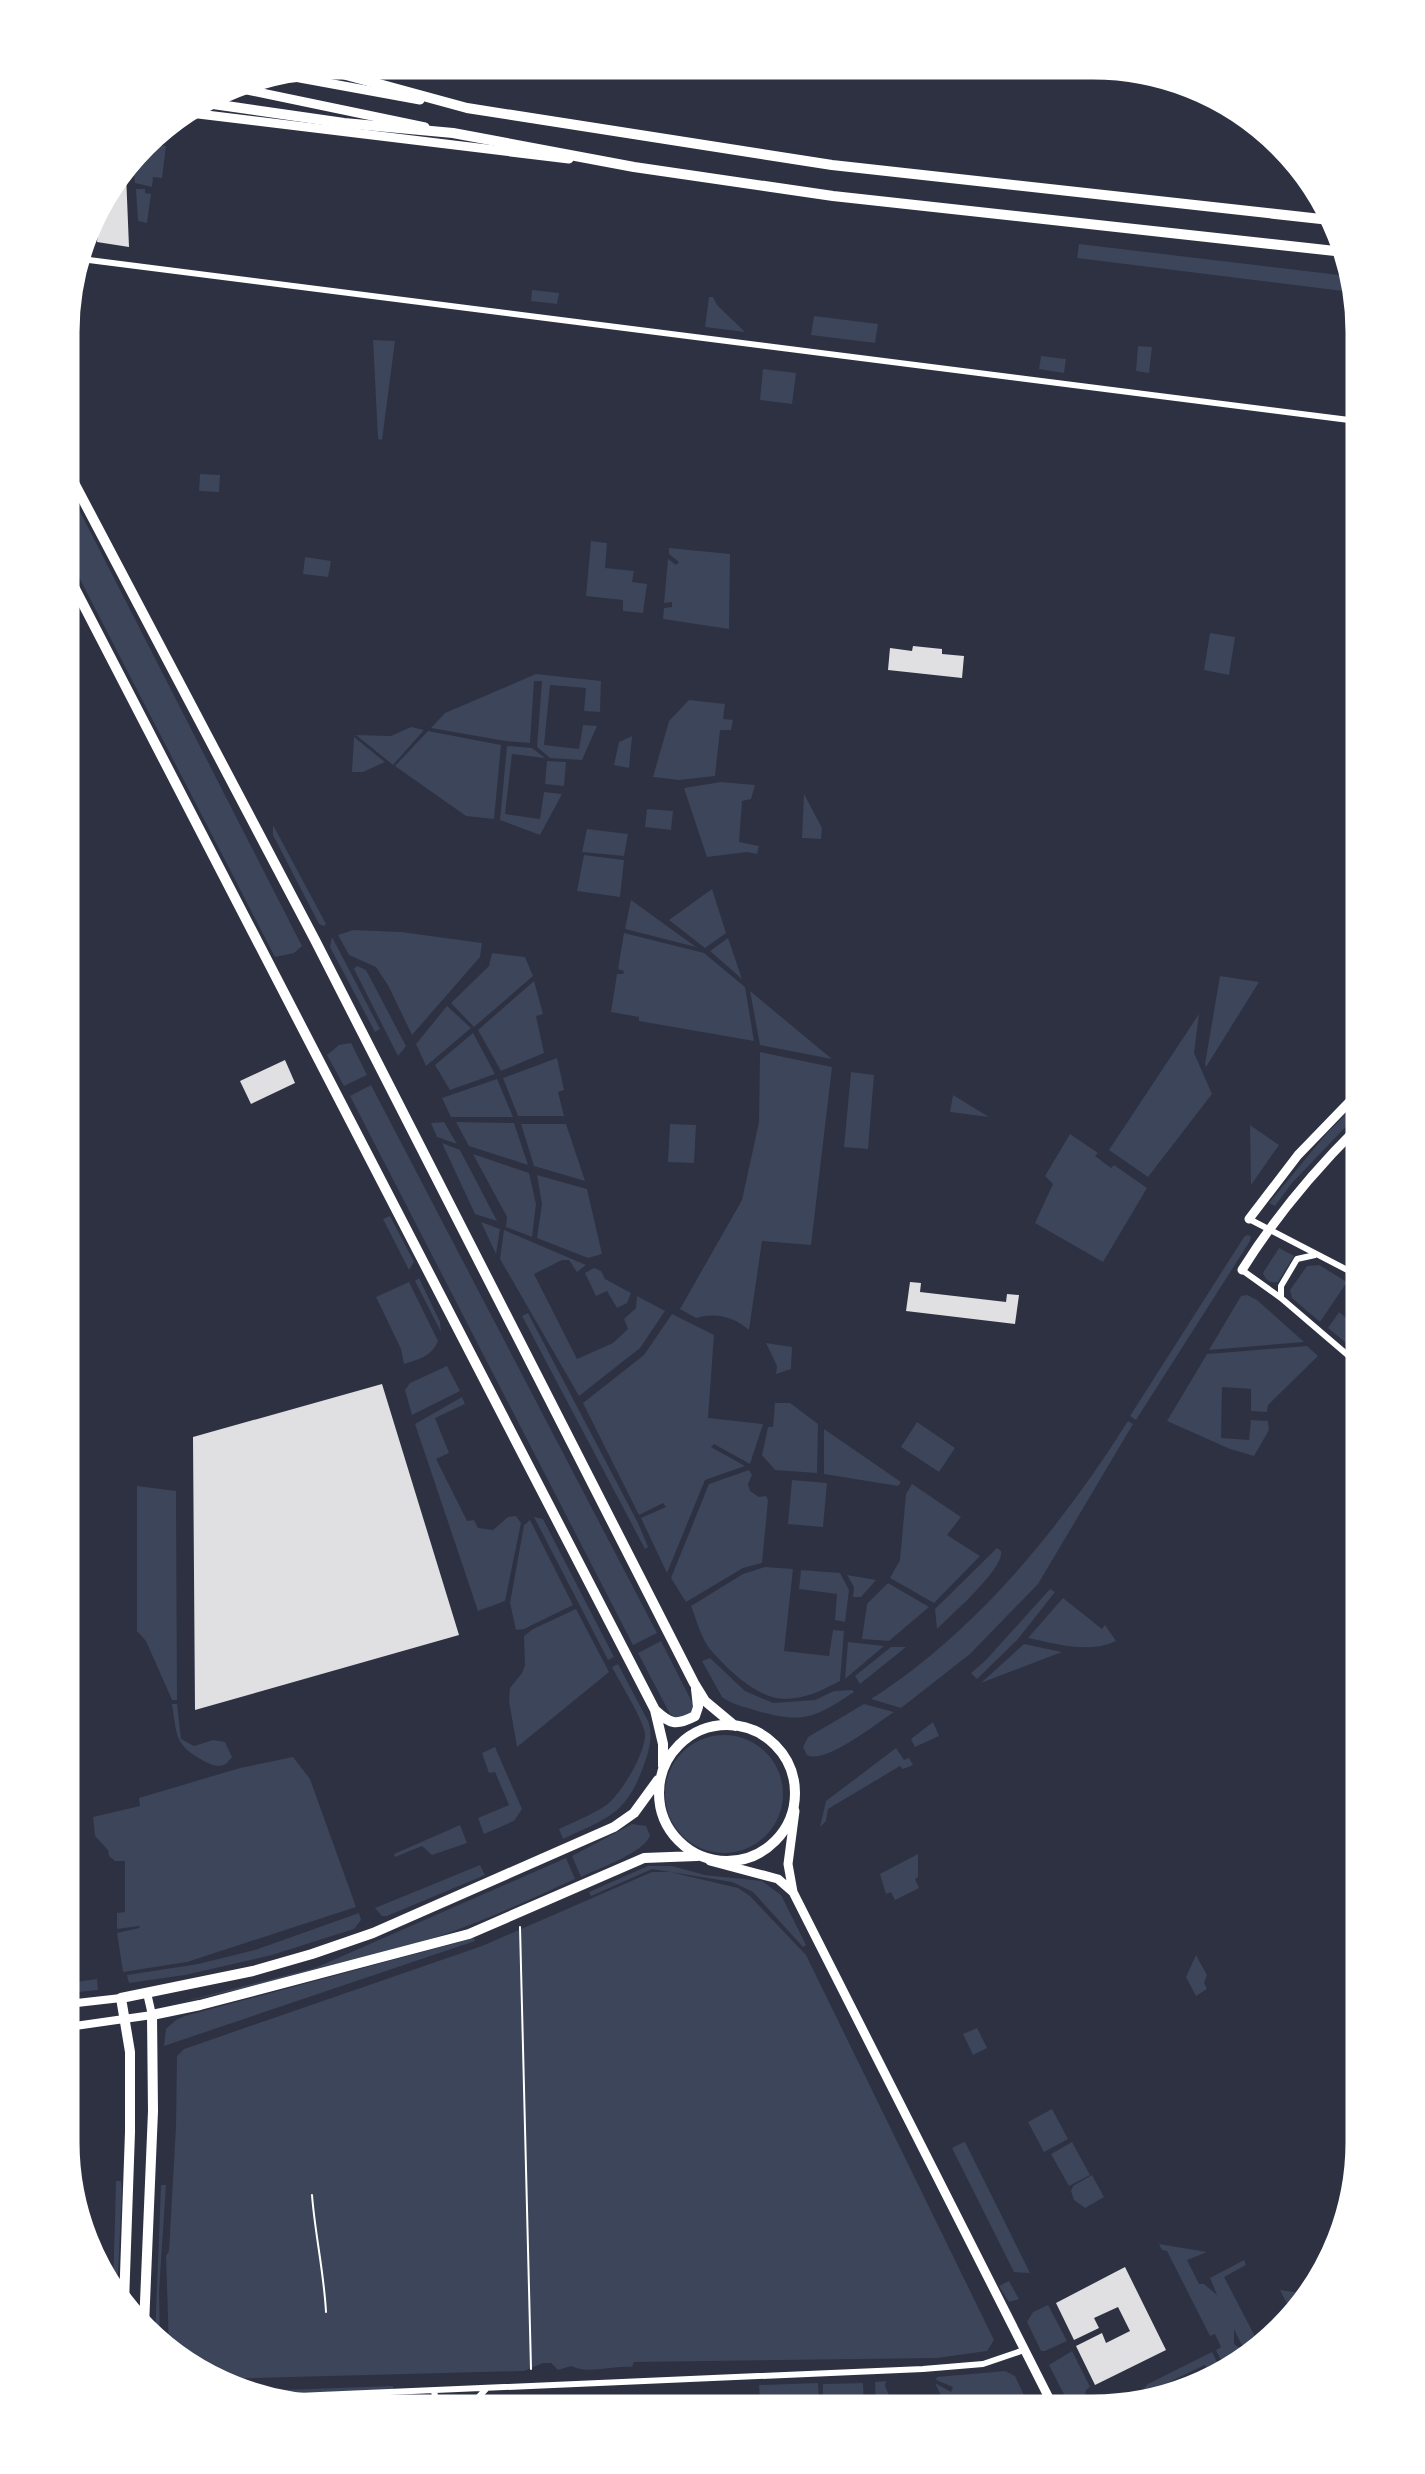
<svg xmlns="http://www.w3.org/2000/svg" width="1425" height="2474" viewBox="0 0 1425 2474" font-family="'Fira Sans',sans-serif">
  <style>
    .green { fill: #3c4559 }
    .building { fill: #e0e0e3 }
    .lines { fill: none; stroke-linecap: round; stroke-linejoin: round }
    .path { stroke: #fff; stroke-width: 2 }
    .minor { stroke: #fff; stroke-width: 6 }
    .tertiary { stroke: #fff; stroke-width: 8 }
    .secondary { stroke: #fff; stroke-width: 9 }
    .primary { stroke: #fff; stroke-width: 10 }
    .rim { fill: none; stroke: #fff; stroke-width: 3 }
  </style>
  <rect width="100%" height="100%" fill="#2d3142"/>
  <!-- green -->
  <path class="green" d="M157 134 156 145 166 146 162 178 153 177 152 187 135 183 133 165Z
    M136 189H145V193L151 194 147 223 138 221Z
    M1079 244 1348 276 1351 292 1077 258Z
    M532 290 559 293 557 304 531 301Z
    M709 297H713L717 305 745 332 705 327Z
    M814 316 878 324 875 343 811 335Z
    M373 340 395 341 382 440 378 439Z
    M1138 346 1152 347 1149 373 1136 371Z
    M1041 356 1066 359 1064 373 1039 369Z
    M763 369 796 373 792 404 760 400Z
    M200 474 220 475 219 492 199 491Z
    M69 490 302 946 294 953 275 957 69 558Z
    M591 541 607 543 605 568 634 571 632 582 647 584 643 613 623 611V600L586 596Z
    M669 548 730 554 729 629 663 619 664 608 672 607V602L664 603 668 559 676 565 679 562 669 554Z
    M305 557 331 561 328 577 303 574Z
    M1210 633 1235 637 1229 675 1204 670Z
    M536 674 601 681 600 712 584 711 586 688 550 685 544 745 579 749 583 725 597 726 582 760 550 758 537 747 542 681H534L530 743 505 741 431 728 445 713Z
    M689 700 725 704 723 719 733 720 731 730H720L715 776 679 780 653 777 669 721Z
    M411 727 424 730 393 765 356 735 391 736Z
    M428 731 501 745 494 819 466 816 395 766Z
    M632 736 629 768 614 765 619 742Z
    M354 737 385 762 363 772H352Z
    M507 746 532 748 545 758 512 754 505 814 540 819 544 792 562 794 540 835 500 820Z
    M547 761 566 762 564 786 545 784Z
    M721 782 755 785 751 799 742 801 739 842 759 846 757 854 747 852 707 857 684 788Z
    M804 794 822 828 821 839 802 838Z
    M647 809 673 811 671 830 645 827Z
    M273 825 326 924 324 926 319 924 273 835Z
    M587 829 628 834 624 856 582 852Z
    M584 855 624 860 620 897 577 891Z
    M712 889 726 933 705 948 669 920Z
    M631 900 696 947 625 929Z
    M353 930 401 932 482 943 480 957 412 1035 389 987 376 967 349 955 338 935Z
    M624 933 704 953 745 987 754 1041 639 1021V1017L611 1012 617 974H623L624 971 618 969Z
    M332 937 380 1029 375 1032 330 947Z
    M728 938 742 979 710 951Z
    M492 953 525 957 533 976 474 1027 451 1003 489 966Z
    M357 966 366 970 406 1046 398 1056 354 969Z
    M1220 976 1259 982 1206 1067 1205 1064Z
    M534 981 543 1014 536 1016 544 1053 501 1071 478 1030Z
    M750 991 832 1059 760 1045Z
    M447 1006 471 1028 426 1066 416 1044Z
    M1199 1014 1194 1053 1212 1094 1148 1177 1109 1150Z
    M473 1033 495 1074 450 1090 435 1065Z
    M351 1043 367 1075 344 1086 327 1055 339 1045Z
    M760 1052 832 1067 811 1245 762 1241 749 1330C734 1317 716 1312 696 1318L680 1309 742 1200 759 1122Z
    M557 1058 564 1090 558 1092 564 1116H518L503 1078Z
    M851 1072 874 1075 868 1149 844 1147Z
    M497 1079 513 1117H451L442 1098Z
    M371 1085 657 1633 633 1645 350 1096Z
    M953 1095 989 1117 950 1112Z
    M1357 1103V1115L1292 1183 1275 1206 1269 1203 1327 1133Z
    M444 1122 457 1144 437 1137 431 1123Z
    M456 1122 514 1123 528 1165 469 1146Z
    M521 1124H566L585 1181 534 1166Z
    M670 1124 696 1125 694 1163 668 1162Z
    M1250 1125 1279 1145 1251 1185Z
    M1070 1134 1098 1153 1095 1156 1111 1168 1114 1165 1147 1188 1103 1262 1035 1223 1053 1184 1045 1176Z
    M442 1143 460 1150 497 1221 475 1214Z
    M473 1154 529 1173 536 1204 532 1237 506 1227 507 1217Z
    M537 1175 587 1189 602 1254 588 1258 537 1238 542 1204Z
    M390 1216 414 1262 409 1270 383 1219Z
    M481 1222 500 1229 496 1254Z
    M504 1230 586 1265 577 1272 569 1260H562L534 1274 577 1359 613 1343 628 1329 624 1319 636 1308 637 1296 665 1311 640 1348 579 1396 500 1259Z
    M1247 1235 1251 1236 1250 1241 1136 1420 1130 1416 1244 1237Z
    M1279 1248 1294 1256 1278 1282C1270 1283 1266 1281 1263 1273Z
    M1319 1265 1347 1282 1320 1322 1292 1298 1290 1290 1307 1266Z
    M594 1268 601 1271 605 1279 631 1293 627 1303 617 1308 607 1291 596 1296 585 1273Z
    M419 1278 440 1322 441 1332 415 1281Z
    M409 1282 438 1341C431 1357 419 1359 404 1364L401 1349 376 1297Z
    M1247 1295 1257 1300 1304 1342 1209 1350 1241 1296Z
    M1339 1312 1357 1327V1352L1328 1328Z
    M528 1313 638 1523 648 1547 645 1549 522 1316Z
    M672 1314 714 1335 708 1418 763 1424 750 1464 714 1444 711 1447 745 1466 705 1480 667 1573 641 1518 666 1507 663 1503 639 1515 583 1403 644 1355Z
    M766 1343 792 1347 791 1369 776 1374 777 1366Z
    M1307 1346 1318 1356 1268 1405 1267 1412 1251 1411V1389L1222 1387 1221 1438 1249 1440 1251 1420 1268 1421 1269 1430 1254 1456 1230 1449 1167 1421 1207 1354Z
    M447 1366 460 1391 412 1415 405 1390 410 1383Z
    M462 1397 465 1404 435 1418 449 1453 436 1459 467 1521 474 1520 478 1528 493 1530 508 1517 516 1516 521 1523 505 1601 478 1611 415 1424Z
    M775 1403H790L818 1424 817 1473 775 1470 762 1455 768 1427H773Z
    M1128 1421 1133 1424 1038 1584 970 1654 901 1708 871 1699C977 1631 1061 1527 1128 1421Z
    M917 1422 955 1448 939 1472 901 1447Z
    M824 1429 901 1482 898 1486 824 1474Z
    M749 1470 752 1475 748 1484 750 1491 759 1497 766 1496 768 1500 762 1563 743 1568 686 1602 671 1578 709 1484Z
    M792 1480 827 1483 823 1527 788 1524Z
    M912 1484 961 1517 947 1535 980 1556 934 1603 890 1578 900 1560 906 1494Z
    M137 1486 176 1491 177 1700H172L146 1641 137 1631Z
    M534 1517 543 1519 614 1657 608 1660Z
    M530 1520 573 1605 524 1629 516 1630 510 1603 524 1525Z
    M997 1548 1001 1551C1005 1568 950 1616 937 1629L935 1609Z
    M765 1567 793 1569 784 1651 829 1656 833 1630 844 1631 840 1681C823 1690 805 1699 784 1699 756 1698 726 1668 709 1648 701 1637 696 1619 691 1606L743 1574Z
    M801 1570 840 1573 849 1590 845 1622 835 1620 837 1594 799 1589Z
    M847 1575 876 1580 861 1597H853L854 1587Z
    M888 1583 929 1607 889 1641 862 1639 867 1604Z
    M1050 1589 1055 1592 1018 1639 977 1679 971 1673 985 1661Z
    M1063 1598 1102 1629 1105 1625 1116 1641C1088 1654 1057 1644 1028 1638Z
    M576 1609 609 1672 517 1747 509 1701 510 1688 522 1673 525 1665 524 1636 533 1629Z
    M661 1641 693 1704 691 1714 680 1720 670 1714 638 1653Z
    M848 1642 884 1646 845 1679Z
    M1024 1644 1062 1652 981 1683Z
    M891 1647H906L860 1684 855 1676Z
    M710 1658 745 1691 773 1703 815 1700 834 1691 852 1690 854 1692C815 1718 803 1724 757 1711 745 1707 731 1704 722 1697L702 1661Z
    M618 1664 648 1721C653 1735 650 1747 645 1762 627 1814 610 1817 563 1839L559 1829C574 1822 591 1815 605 1806 620 1796 646 1753 645 1734 644 1721 619 1681 612 1667Z
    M172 1704H177L181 1739 194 1746 213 1740 225 1742 232 1757 226 1764C217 1768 212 1765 204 1761 174 1745 177 1735 172 1704Z
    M864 1704 894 1712C877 1723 825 1765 807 1755L803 1747 808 1737Z
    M933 1722 939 1736 915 1747 911 1739Z
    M665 1794a59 59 0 1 1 118 0a59 59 0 1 1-118 0Z
    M495 1747 522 1809 514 1821 484 1834 478 1818 509 1805 495 1772 489 1773 482 1753Z
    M896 1748 904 1760 909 1758 913 1765 903 1769 900 1766 828 1809 826 1821 820 1827 826 1801Z
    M293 1757 310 1779 356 1907 187 1962 123 1972 117 1933 139 1928 140 1926 117 1929V1913L125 1912V1861H115L109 1856 108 1850 95 1836 93 1817 140 1806 139 1798 240 1768Z
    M632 1824 646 1826 650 1835C646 1852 597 1869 581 1877L572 1856Z
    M460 1825 467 1843 432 1855 422 1846 395 1857 394 1854Z
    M918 1854V1877L915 1879 919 1888 895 1900 891 1892 886 1894 880 1874Z
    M566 1858 575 1879C524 1902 472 1927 418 1943 337 1967 253 1986 170 2005L315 1968Z
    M480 1865 485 1875 387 1916H382L375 1908Z
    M648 1866H672L705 1875 762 1881 781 1895 806 1945 803 1947 753 1892 732 1882 652 1869 591 1896 589 1892Z
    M652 1872H670L738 1888 750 1896 806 1955 994 2340 987 2351 937 2358 634 2362 632 2367C612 2365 590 2375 571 2366L558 2370 551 2363H543L524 2371 215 2379 169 2349 166 2256 169 2251 176 2126 177 2056 184 2049 482 1946Z
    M359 1913 361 1920 354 1929 272 1955 185 1975 129 1983 127 1975 198 1964 255 1950Z
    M474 1938 475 1941 164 2046 166 2029 176 2020 185 2016Z
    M1196 1955 1207 1975 1204 1983 1207 1989 1196 1996 1186 1977Z
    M97 1979 98 1990 68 1993V1983Z
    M977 2028 987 2048 973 2055 963 2034Z
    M1052 2109 1068 2139 1044 2152 1028 2122Z
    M964 2142H965L1030 2273 1014 2272 952 2148Z
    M1072 2142 1090 2175 1069 2186 1051 2154Z
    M1092 2175 1104 2197 1085 2208 1074 2200 1071 2191 1073 2186Z
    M116 2181H121L122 2189 117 2295 113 2290Z
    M161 2185H166L159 2292 160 2342 155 2338Z
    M1159 2244 1207 2252 1187 2260 1199 2284H1204L1217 2295 1210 2278 1244 2260 1246 2265 1224 2277 1260 2346 1247 2356 1234 2329V2344L1240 2348 1241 2359 1225 2368 1216 2350 1221 2347 1215 2334 1210 2336 1167 2251 1162 2250Z
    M1009 2281 1019 2299 1009 2302 999 2286Z
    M1280 2290 1308 2294 1292 2314Z
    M1048 2305 1067 2341 1045 2351H1041L1027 2322 1033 2312Z
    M1072 2351 1090 2387 1086 2390 1084 2401 1070 2406 1049 2365Z
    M1212 2352 1221 2370 1210 2375 1205 2365 1165 2384 1170 2394 1152 2397 1150 2392 1147 2393 1144 2388 1148 2384Z
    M1005 2371 1015 2376 1029 2406H946L935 2383 951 2392 953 2387 936 2380 937 2377Z
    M886 2381 885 2386 889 2395 882 2399 885 2406H876L875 2382Z
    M818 2383 819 2400H760L759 2385Z
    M863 2383 864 2406H858V2400H823V2384Z
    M393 2386V2390L263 2394 253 2391Z"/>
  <!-- building -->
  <path class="building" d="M126 174 129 247 97 242 98 231 90 230 95 215Z
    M913 646 942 649V654L964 656 962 678 888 670 890 648 912 651Z
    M285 1060 295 1083 251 1104 240 1081Z
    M910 1282 921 1283 920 1292 1006 1302 1007 1294 1019 1295 1015 1324 906 1311Z
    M382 1384 459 1635 195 1710 193 1437Z
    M1125 2267 1166 2350 1095 2385 1076 2346 1102 2333 1106 2343 1130 2331 1118 2307 1094 2318 1099 2328 1074 2340 1056 2303Z"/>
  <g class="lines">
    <!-- path -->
    <path class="path" d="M520 1927 531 2369
      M312 2195C315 2234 324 2273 326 2312"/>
    <!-- minor -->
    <path class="minor" d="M81 259 1357 421
      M1249 1219 1357 1275
      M1242 1270 1281 1298 1357 1363
      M1281 1298V1286L1297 1259 1315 1255
      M434 2391 437 2405
      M274 2397 923 2369 983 2364 1024 2350
      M471 2405 487 2388"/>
    <!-- tertiary -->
    <path class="tertiary" d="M68 2004 121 1998
      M68 2027 152 2015 147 1993"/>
    <!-- secondary -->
    <path class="secondary" d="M289 76 420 100
      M233 87 425 127
      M190 113 569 159
      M1249 1219 1298 1155 1357 1094
      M1242 1270C1275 1217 1313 1172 1357 1128
      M795 1811 788 1864 793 1892 1053 2406
      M710 1861 778 1879 793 1892"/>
    <!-- primary -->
    <path class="primary" d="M324 69 467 108 832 165 1330 220
      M206 103 344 123 453 133 634 167 833 196 1344 252
      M70 475 315 940 694 1683 705 1701 735 1726
      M69 577 655 1710 663 1744V1766
      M655 1710C670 1724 676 1726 695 1716L698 1707 696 1689
      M659 1793a68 68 0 1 1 136 0a68 68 0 1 1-136 0Z
      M124 2303 130 2132V2052L121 1998 253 1971 312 1954 373 1933 614 1827 634 1813 658 1780
      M144 2326 153 2111 152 2015 200 2005 469 1934 644 1858 697 1856"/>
  </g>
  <!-- crop -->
  <path d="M0 0H1425V2474H0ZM332 78H1093A254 254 0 0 1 1347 332V2142A254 254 0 0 1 1093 2396H332A254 254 0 0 1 78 2142V332A254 254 0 0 1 332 78Z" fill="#fff" fill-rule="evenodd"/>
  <path class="rim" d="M332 78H1093A254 254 0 0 1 1347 332V2142A254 254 0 0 1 1093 2396H332A254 254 0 0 1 78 2142V332A254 254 0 0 1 332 78Z"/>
</svg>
